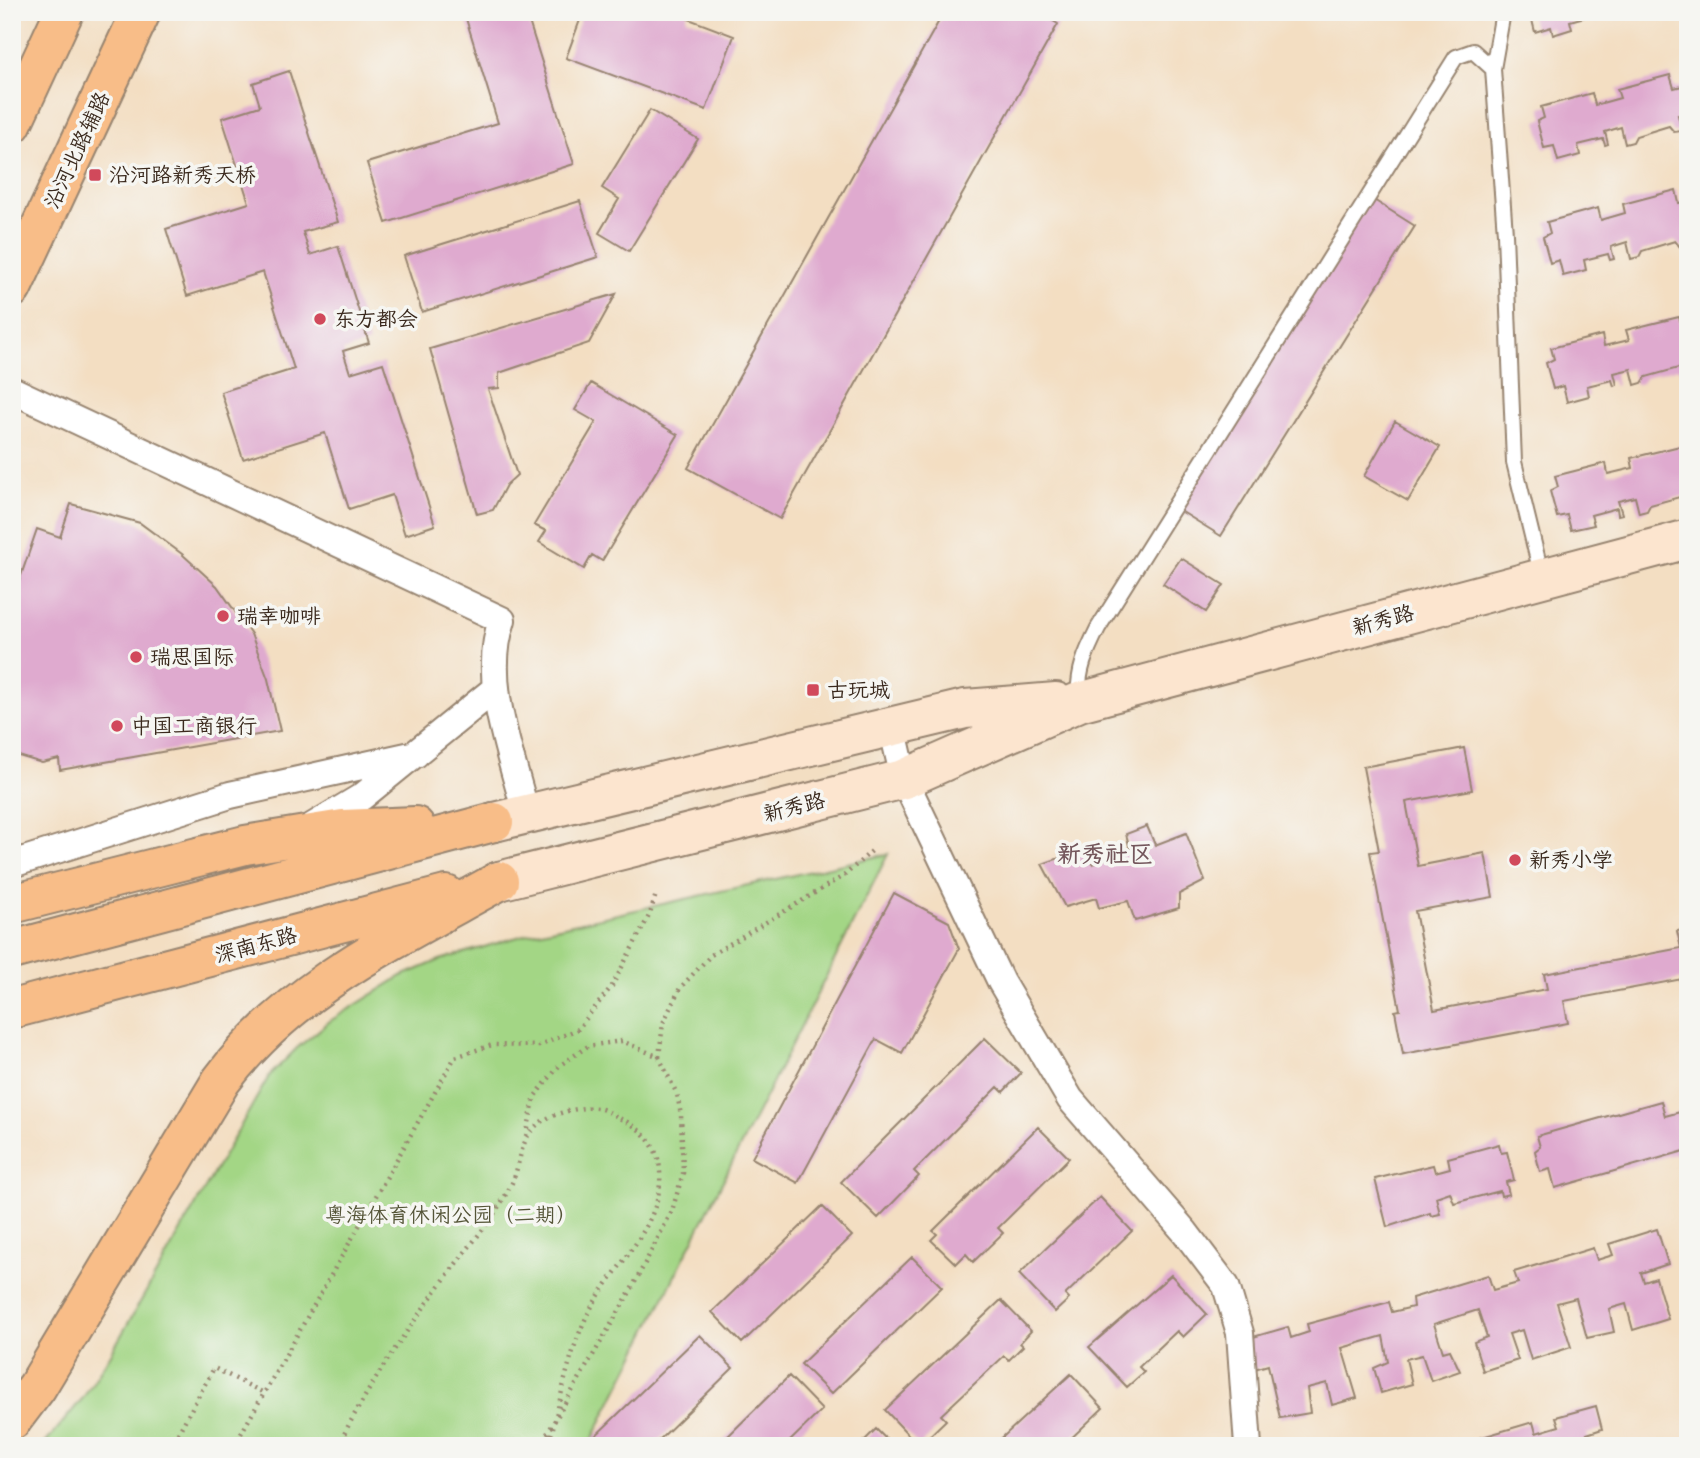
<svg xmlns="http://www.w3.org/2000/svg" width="1700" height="1458" viewBox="0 0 1700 1458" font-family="'Shantell Sans','LXGW WenKai TC',sans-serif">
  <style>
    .green { fill: #a3d685; stroke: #6f8052; stroke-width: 2 }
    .building { fill: #dfaacf }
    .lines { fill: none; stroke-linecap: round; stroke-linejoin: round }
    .service-casing { stroke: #978470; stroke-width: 18 }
    .minor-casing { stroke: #978470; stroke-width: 30 }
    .secondary-casing { stroke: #978470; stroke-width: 42 }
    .primary-casing { stroke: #978470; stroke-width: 42 }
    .trunk-casing { stroke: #978470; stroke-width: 42 }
    .path { stroke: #978470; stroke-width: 4.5; stroke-dasharray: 2 5; stroke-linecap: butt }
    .service { stroke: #fff; stroke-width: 14 }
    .minor { stroke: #fff; stroke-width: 26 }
    .secondary { stroke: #fce5cf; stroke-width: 38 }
    .primary { stroke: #f8bd88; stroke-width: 38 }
    .trunk { stroke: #f8bd88; stroke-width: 38 }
    .path-bridge { stroke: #978470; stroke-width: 4.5; stroke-dasharray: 2 5; stroke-linecap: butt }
    .poi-dot { fill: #d1495b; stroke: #f6f6f2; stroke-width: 2.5 }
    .labels { text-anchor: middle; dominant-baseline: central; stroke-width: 7; stroke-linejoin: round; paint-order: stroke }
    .street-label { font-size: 21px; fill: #3b2a1e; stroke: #f6f6f2 }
    .poi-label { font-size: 21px; fill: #3b2a1e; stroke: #f6f6f2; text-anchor: start }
    .park-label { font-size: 21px; fill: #555538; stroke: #f6f6f2 }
    .quarter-label { font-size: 24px; font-weight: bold; fill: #74575c; stroke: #f6f6f2 }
  </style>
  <rect width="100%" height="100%" fill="#f6f6f2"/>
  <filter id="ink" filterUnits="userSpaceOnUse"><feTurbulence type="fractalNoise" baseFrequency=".0143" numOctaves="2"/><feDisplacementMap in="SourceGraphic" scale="14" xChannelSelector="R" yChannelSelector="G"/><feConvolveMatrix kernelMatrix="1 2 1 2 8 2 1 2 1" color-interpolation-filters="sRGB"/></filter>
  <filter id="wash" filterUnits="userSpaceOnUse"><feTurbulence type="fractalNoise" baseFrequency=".00686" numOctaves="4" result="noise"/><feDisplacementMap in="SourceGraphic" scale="28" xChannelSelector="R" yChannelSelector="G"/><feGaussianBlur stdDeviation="1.57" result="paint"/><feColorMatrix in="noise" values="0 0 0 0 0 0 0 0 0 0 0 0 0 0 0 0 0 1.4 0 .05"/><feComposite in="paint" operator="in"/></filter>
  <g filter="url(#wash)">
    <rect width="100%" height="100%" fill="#f3dec2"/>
    <!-- green -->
    <path class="green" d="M888 854 589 1446H43L83 1398 110 1355 269 1076 297 1048 330 1021 402 976 440 960 528 934Z"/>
    <g id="blocks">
      <!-- building -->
      <path class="building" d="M464 12H526L574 164 386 223 367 163 498 123Z
        M583 12H688L686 18 734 36 706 110 566 58Z
        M944 12H1038L1058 24 780 519 688 468Z
        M1530 12H1599V13L1570 21 1572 29 1553 35 1551 27 1535 32Z
        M289 71 338 222 303 232 310 255 338 246 369 343 343 351 350 373 383 363 435 525 405 535 392 495 349 509 325 433 243 459 221 392 294 369 263 272 187 296 166 229 249 203 222 118 260 106 253 83Z
        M1688 74V113L1678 115 1682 131 1674 132 1669 126 1636 136 1633 142 1625 144 1621 127 1605 132 1608 144 1605 145 1603 139 1578 145 1580 155 1558 161 1554 146 1544 148 1537 121 1544 118 1541 107 1592 93 1595 105 1620 98 1617 89 1670 75 1674 88 1686 85 1684 75Z
        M650 110 698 139 629 251 599 233 619 199 602 188Z
        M1676 190 1679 203 1688 201V229L1684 230 1688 246 1680 247 1675 241 1642 251 1639 257 1631 259 1627 242 1611 247 1614 259 1610 260 1608 254 1584 260 1586 270 1563 276 1559 260 1550 263 1543 237 1550 233 1547 222 1598 208 1601 220 1625 213 1623 204Z
        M1369 197 1415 226 1221 536 1174 507Z
        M580 201 598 257 422 312 404 256Z
        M616 294 589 343 499 373V388L488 389 517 475 506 485 493 510 477 514 430 349Z
        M1679 317 1683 329 1688 328V373L1684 374 1678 368 1646 377 1642 383 1635 385 1631 369 1614 373 1617 385 1614 386 1612 380 1587 386 1589 396 1567 402 1563 386 1553 389 1546 363 1554 359 1551 348 1602 335 1604 346 1629 340 1626 330Z
        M591 383 678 435 602 561 592 555 584 569 539 542 546 531 534 525 596 422 575 410Z
        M1395 421 1440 447 1408 501 1364 476Z
        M1684 445 1688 457V501L1683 496 1650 505 1647 511 1639 513 1635 497 1618 501 1622 514 1618 515 1617 508 1591 515 1594 525 1571 530 1567 515 1557 517 1550 491 1558 487 1555 476 1606 463 1608 474 1633 468 1631 458Z
        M71 504 140 523 182 554 217 586 251 634 268 679 280 731 60 770 59 759 42 763 12 754V602L37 529 60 537Z
        M1181 558 1224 585 1206 612 1163 584Z
        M1464 748 1472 790 1406 802 1418 866 1485 853 1493 897 1415 911 1434 1010 1547 989 1544 974 1681 948 1677 931 1688 929V978L1564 1001 1568 1023 1403 1054 1395 1011 1400 1010 1370 852 1379 851 1363 767Z
        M1147 826 1155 845 1186 833 1205 881 1179 894V908L1135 921 1128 901 1099 908 1096 898 1065 907 1042 864 1083 850 1093 864 1130 849 1126 834Z
        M894 893 949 922 959 949 902 1053 876 1039 798 1183 752 1158Z
        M985 1038 1021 1073 1003 1092 998 1087 914 1171 919 1176 878 1218 841 1182Z
        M1688 1099V1150L1555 1188 1550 1169 1540 1172 1535 1151 1540 1147 1537 1136 1661 1101 1665 1116 1684 1111 1681 1101Z
        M1038 1127 1069 1158 998 1228 1003 1233 973 1262 966 1254 956 1264 931 1240 937 1234 933 1231Z
        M1499 1144 1501 1153 1507 1152 1514 1180 1506 1182 1509 1194 1501 1196 1500 1191 1454 1203 1450 1192 1436 1197 1440 1214 1431 1216 1430 1213 1387 1227 1375 1179 1433 1165 1435 1172 1450 1168 1448 1158Z
        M1100 1197 1132 1231 1065 1295 1069 1299 1055 1312 1019 1274Z
        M822 1206 852 1236 742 1343 712 1312Z
        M1657 1229 1668 1264 1641 1273 1644 1282 1656 1278 1668 1319 1633 1330 1626 1304 1609 1309 1614 1332 1587 1338 1576 1298 1557 1303 1571 1347 1531 1360 1522 1330 1509 1334 1518 1360 1483 1371 1474 1342 1487 1337 1478 1310 1434 1324 1443 1352 1450 1350 1460 1371 1431 1381 1422 1355 1406 1359 1412 1384 1381 1393 1374 1368 1388 1362 1383 1336 1342 1348 1357 1398 1332 1405 1327 1383 1307 1388 1310 1413 1280 1418 1268 1365 1251 1370 1243 1340 1288 1327 1291 1338 1309 1332 1307 1324 1389 1302 1392 1312 1413 1307 1412 1298 1488 1275 1493 1290 1518 1283 1514 1272 1593 1248 1597 1260 1613 1255 1609 1244Z
        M912 1257 942 1287 831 1394 801 1364Z
        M1171 1275 1207 1314 1183 1337 1177 1331 1139 1367 1144 1372 1127 1387 1089 1347Z
        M1001 1300 1031 1331 1020 1343 1023 1346 1009 1360 1004 1356 941 1415 946 1420 919 1446 885 1410Z
        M700 1335 733 1368 653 1446H591L588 1443Z
        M1071 1374 1103 1408 1063 1446H993Z
        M789 1376 822 1410 785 1446H718Z
        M1596 1406 1602 1429 1587 1434 1591 1446H1452L1533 1422 1536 1433 1559 1426 1556 1417Z
        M876 1429 893 1446H859Z"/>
    </g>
  </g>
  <g filter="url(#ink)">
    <use href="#blocks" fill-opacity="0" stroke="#978470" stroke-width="2"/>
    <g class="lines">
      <!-- service casing -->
      <g class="service-casing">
        <path id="service" d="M1493 69 1503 12
          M1079 699C1077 671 1086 652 1098 628L1456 57 1473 51 1493 69 1505 234 1514 462 1542 577"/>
      </g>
      <!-- minor casing -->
      <g class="minor-casing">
        <path id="minor" d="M12 390 502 620C481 682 511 752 526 814
          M892 726 904 779 1001 982 1070 1099 1185 1232 1226 1286 1240 1333 1248 1446
          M313 826 363 796 496 688
          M12 864 230 795 416 754"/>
      </g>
      <!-- secondary casing -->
      <g class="secondary-casing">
        <path id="secondary" d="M494 822 965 709 1056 702
          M499 881 904 779 1079 702 1688 539"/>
      </g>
      <!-- primary casing -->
      <g class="primary-casing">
        <path id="primary" d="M12 288 141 12
          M12 904 245 845 343 829 415 826
          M12 950 494 822
          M12 1009 446 895
          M12 1420 37 1387 221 1081C291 987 399 937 499 881"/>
      </g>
      <!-- trunk casing -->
      <g class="trunk-casing">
        <path id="trunk" d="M12 124 64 12"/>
      </g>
      <!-- path -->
      <path class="path" d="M659 1057 663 1023 680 988 711 955 845 875 875 848
        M526 1136 535 1096 559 1066 588 1046 622 1041 659 1057 677 1094
        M171 1446 214 1368 264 1393
        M234 1446 455 1057 492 1045 539 1046 578 1029 612 986 650 914 656 894
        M338 1446C367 1387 404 1334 443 1281 466 1249 492 1222 510 1187 522 1164 518 1138 541 1122 554 1113 582 1106 597 1108 605 1109 614 1115 621 1119 642 1128 659 1147 660 1171 664 1224 614 1266 590 1310 568 1351 561 1402 548 1446"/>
      <!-- service -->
      <use href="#service" class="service"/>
      <!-- minor -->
      <use href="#minor" class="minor"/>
      <!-- secondary -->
      <use href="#secondary" class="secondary"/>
      <!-- primary -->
      <use href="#primary" class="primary"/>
      <!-- trunk -->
      <use href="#trunk" class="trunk"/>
      <!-- path-bridge -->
      <path class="path-bridge" d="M540 1446 630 1292 672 1211 683 1173 681 1115 677 1094"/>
    </g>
  </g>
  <!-- markers -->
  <g class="poi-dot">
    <rect x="88" y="168" width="14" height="14" rx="3.5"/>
    <circle cx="320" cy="319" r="7"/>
    <circle cx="223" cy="616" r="7"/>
    <circle cx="136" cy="657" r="7"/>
    <rect x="806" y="683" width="14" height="14" rx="3.5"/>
    <circle cx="117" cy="726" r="7"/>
    <circle cx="1515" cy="860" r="7"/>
  </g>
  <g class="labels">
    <!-- street labels -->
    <g class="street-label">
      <text transform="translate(77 150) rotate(-65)">沿河北路辅路</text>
      <text transform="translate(1383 620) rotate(-15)">新秀路</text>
      <text transform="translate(794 807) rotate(-14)">新秀路</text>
      <text transform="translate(256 945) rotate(-15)">深南东路</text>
    </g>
    <!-- poi labels -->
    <g class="poi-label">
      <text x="109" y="175">沿河路新秀天桥</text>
      <text x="334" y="319">东方都会</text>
      <text x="237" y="616">瑞幸咖啡</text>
      <text x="150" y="657">瑞思国际</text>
      <text x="827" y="690">古玩城</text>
      <text x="131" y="726">中国工商银行</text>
      <text x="1529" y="860">新秀小学</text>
    </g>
    <!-- park labels -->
    <g class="park-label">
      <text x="451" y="1215">粤海体育休闲公园（二期）</text>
    </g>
    <!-- quarter labels -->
    <g class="quarter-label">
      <text x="1105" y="854">新秀社区</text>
    </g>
  </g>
  <!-- margin -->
  <rect width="1700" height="1458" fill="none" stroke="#f6f6f2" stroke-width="42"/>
</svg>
